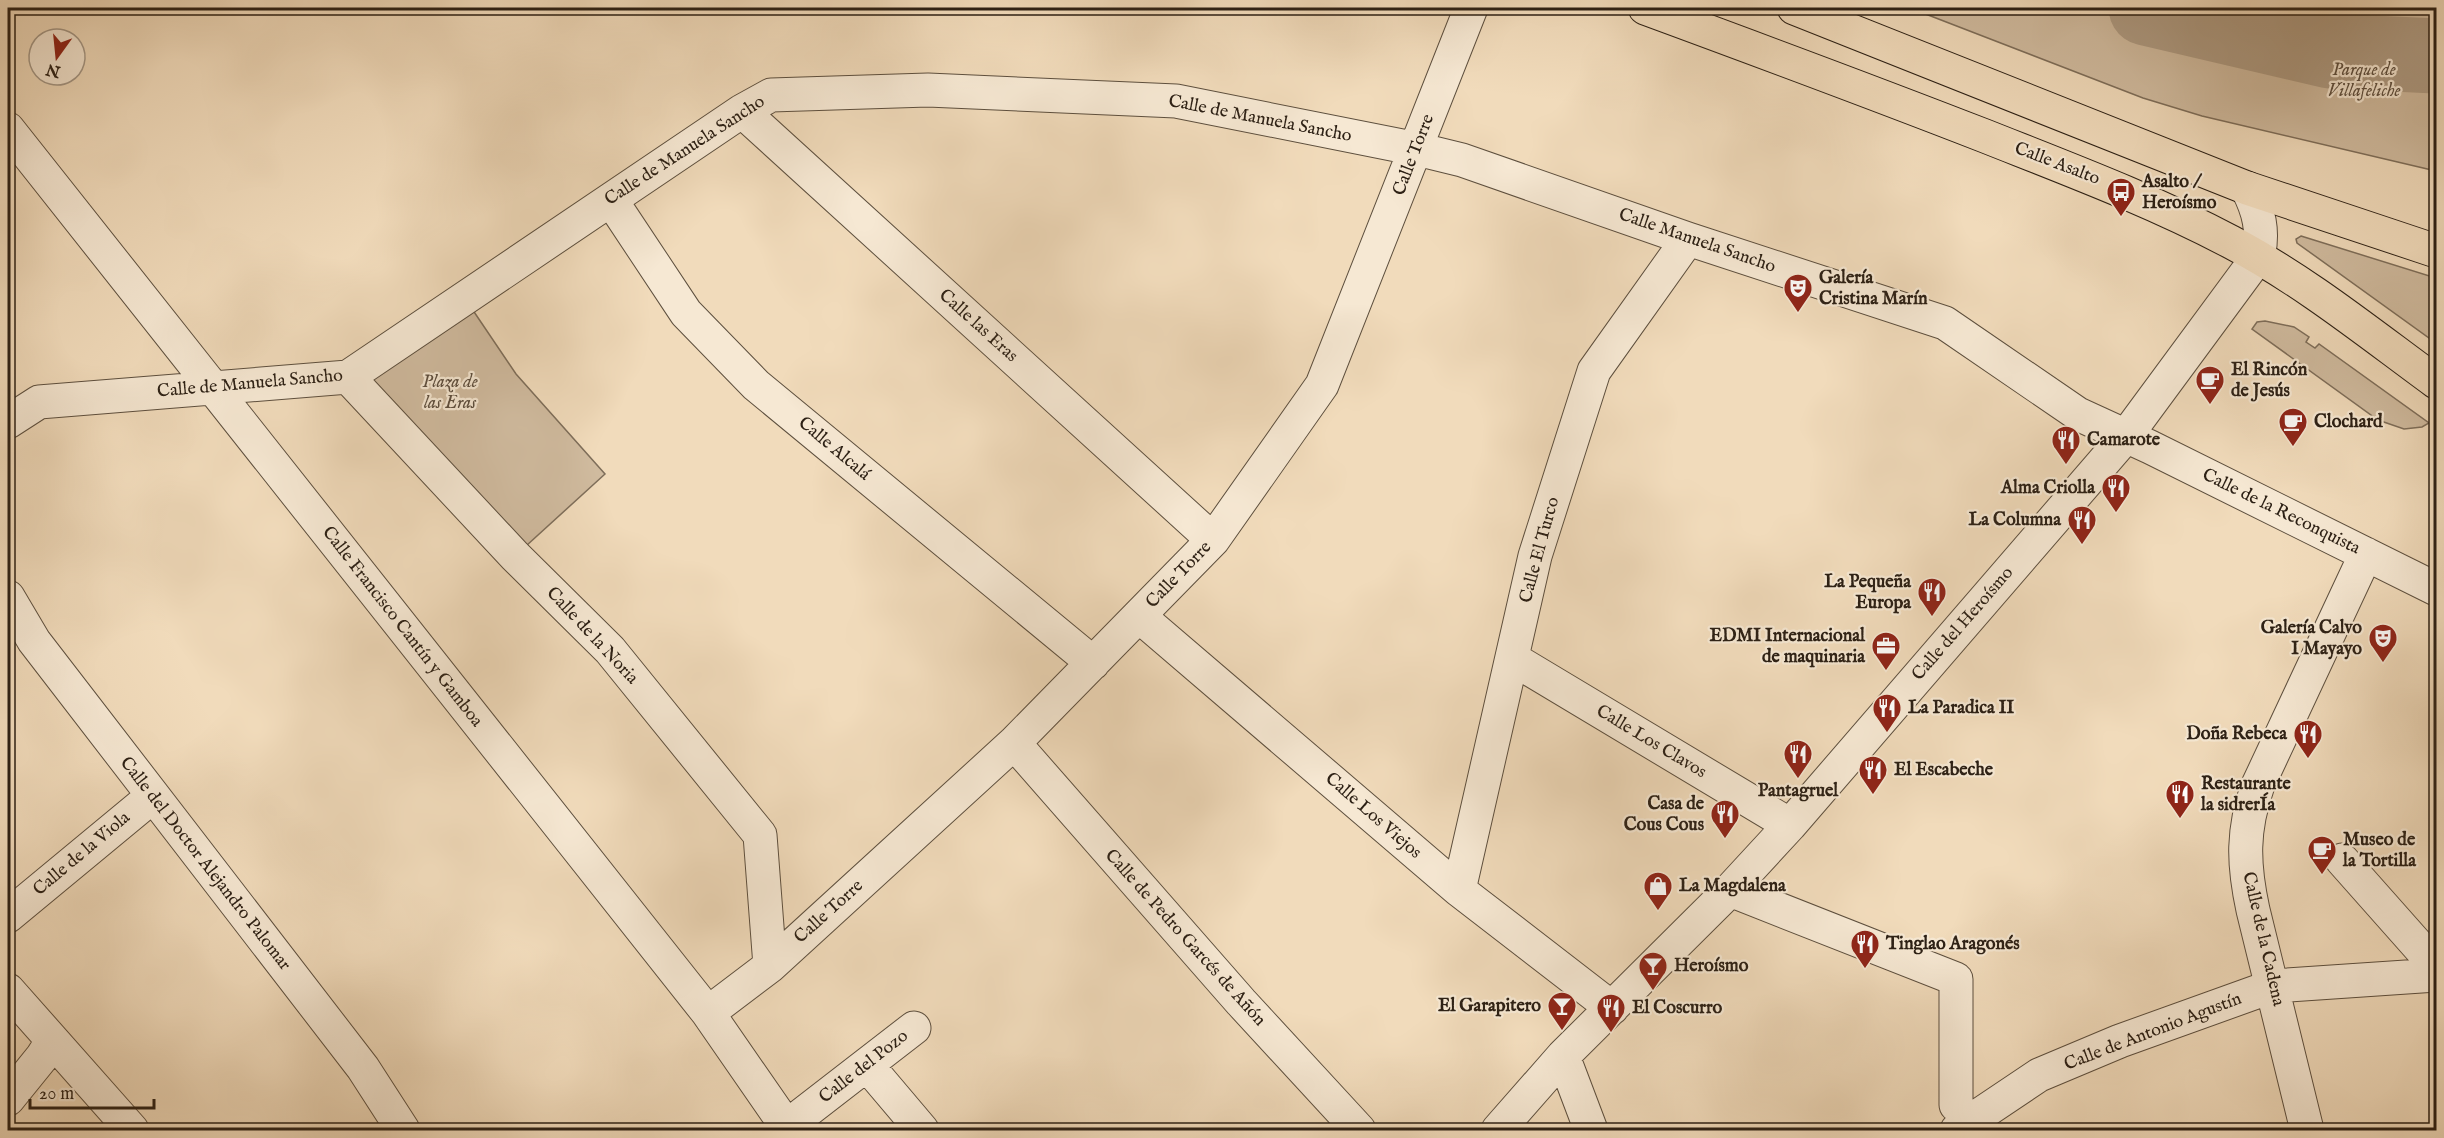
<svg xmlns="http://www.w3.org/2000/svg" width="2444" height="1138" viewBox="0 0 2444 1138" font-family="'IM FELL English',serif">
  <style>
    .green { fill: #d0bb9f; stroke: #7e6e5a; stroke-width: 1.5 }
    .lines { fill: none; stroke-linecap: round; stroke-linejoin: round }
    .river { stroke: #ae9b83; stroke-width: 75 }
    .minor-casing { stroke: #5d4f3e; stroke-width: 35 }
    .major-casing { stroke: #2c2015; stroke-width: 35 }
    .minor { stroke: #f6e8d3; stroke-width: 33 }
    .major { stroke: #f1dbbb; stroke-width: 33 }
    .labels { text-anchor: middle; dominant-baseline: central; stroke-width: 4.5; stroke-linejoin: round; paint-order: stroke }
    .park-label { font-size: 18px; font-style: italic; fill: #5d4e3e; stroke: #f6e8d3 }
    .street-label { font-size: 18px; fill: #2c2015; stroke: #f6e8d3 }
    .poi-label { font-size: 18px; font-weight: bold; fill: #2c2015; stroke: #f6e8d3; text-anchor: start }
  </style>
  <rect width="100%" height="100%" fill="#f1dbbb"/>
  <filter id="stains"><feTurbulence type="fractalNoise" baseFrequency=".00333" numOctaves="4"/><feColorMatrix values="0 0 0 0 .2 0 0 0 0 .09 0 0 0 0 .02 0 0 0 .5 -.17"/></filter>
  <radialGradient id="worn" r=".72"><stop offset=".6" stop-color="#630" stop-opacity="0"/><stop offset="1" stop-color="#630" stop-opacity=".3"/></radialGradient>
  <!-- green -->
  <path class="green" d="M1910 8H2436V171L2202 116 2143 98Z
    M2301 236 2436 278V343L2297 243 2296 239Z
    M464 297 516 374 605 474 515 556 348 377Z
    M2265 321 2294 327 2309 337 2306 342 2315 348 2319 344 2429 423 2422 427 2404 429 2378 420 2252 329 2257 322Z"/>
  <g class="lines">
    <!-- river -->
    <path class="river" d="M2146 8 2330 51 2436 56"/>
    <!-- minor casing -->
    <g class="minor-casing">
      <path id="minor" d="M742 111 1213 540
        M8 129 708 1013 789 1130
        M611 200 686 313 756 385 1093 663
        M348 377 515 556 610 650 760 835 770 966
        M8 422 39 402 348 377 742 111 771 95 928 90 1176 101 1417 149 1462 160 1688 239 1945 323 2078 414 2150 447 2436 589
        M8 597 34 641 363 1068 403 1130
        M1139 616 1459 890 1612 1008
        M1513 659 1790 825
        M1014 743 1241 1002 1359 1130
        M2342 860 2428 957
        M1459 890 1535 556 1594 371 1688 239
        M1730 890 1956 979V1105
        M8 916 153 796
        M8 990 132 1130
        M708 1013 770 966 1014 743 1213 540 1322 385 1471 8
        M1563 1056 1591 1130
        M867 1065 922 1130
        M8 1099 42 1057 52 1041
        M786 1127 914 1028
        M1498 1130 1563 1056 1730 890 1790 825 2126 436 2258 257C2264 231 2259 211 2247 188
        M1957 1130 2039 1075 2120 1041 2273 986 2436 975
        M2307 1130 2253 910C2243 864 2242 830 2258 785L2366 554"/>
    </g>
    <!-- major casing -->
    <g class="major-casing">
      <path id="major" d="M1645 8C1759 50 1872 92 1985 136 2068 169 2151 200 2231 242 2305 281 2369 333 2436 382
        M1794 8 2247 188 2436 251"/>
    </g>
    <!-- minor -->
    <use href="#minor" class="minor"/>
    <!-- major -->
    <use href="#major" class="major"/>
  </g>
  <!-- icons -->
  <defs>
    <g id="bus-pin" transform="scale(1.5)"><path d="M0 17L-7.5 6A9.5 9.5 0 1 1 7.5 6Z" fill="#8f2418" stroke="#f6e8d3"/><path d="M-5-6H5V4H4V6H2V4H-2V6H-4V4H-5ZM-3.5-4V0h7V-4ZM-3.5 1.2v1.5H-2V1.2ZM2 1.2v1.5H3.5V1.2Z" fill="#fff"/></g>
    <g id="theatre-pin" transform="scale(1.5)"><path d="M0 17L-7.5 6A9.5 9.5 0 1 1 7.5 6Z" fill="#8f2418" stroke="#f6e8d3"/><path d="M-5-5.5Q0-4 5-5.5V0Q5 5 0 6Q-5 5-5 0ZM-3.3-2.5H-1v1.5H-3.3ZM1-2.5H3.3v1.5H1ZM-2.8 1Q0 5.5 2.8 1Z" fill="#fff"/></g>
    <g id="cafe-pin" transform="scale(1.5)"><path d="M0 17L-7.5 6A9.5 9.5 0 1 1 7.5 6Z" fill="#8f2418" stroke="#f6e8d3"/><path d="M-5.5-4.5H6V0H3Q3 3.5 0 3.5H-2.5Q-5.5 3.5-5.5 0ZM3-3.2v2h1.7v-2ZM-6 4.5H4V6H-6Z" fill="#fff"/></g>
    <g id="restaurant-pin" transform="scale(1.5)"><path d="M0 17L-7.5 6A9.5 9.5 0 1 1 7.5 6Z" fill="#8f2418" stroke="#f6e8d3"/><path d="M-5-6h1v4h1v-4h1v4h1v-4h1v5L-1.5 .5V6h-2V.5L-5-1ZM5-6V6H3V1.5H1.5Q1.5-4 5-6Z" fill="#fff"/></g>
    <g id="office-pin" transform="scale(1.5)"><path d="M0 17L-7.5 6A9.5 9.5 0 1 1 7.5 6Z" fill="#8f2418" stroke="#f6e8d3"/><path d="M-6-3h4V-5.5h4V-3h4V5H-6ZM-1-4.5V-3h2v-1.5ZM-6 0V1H6V0Z" fill="#fff"/></g>
    <g id="shop-pin" transform="scale(1.5)"><path d="M0 17L-7.5 6A9.5 9.5 0 1 1 7.5 6Z" fill="#8f2418" stroke="#f6e8d3"/><path d="M-5-2.5h2.3a2.7 3.5 0 0 1 5.4 0H5L5.5 6h-11ZM-1.5-2.5h3a1.5 2.3 0 0 0-3 0Z" fill="#fff"/></g>
    <g id="bar-pin" transform="scale(1.5)"><path d="M0 17L-7.5 6A9.5 9.5 0 1 1 7.5 6Z" fill="#8f2418" stroke="#f6e8d3"/><path d="M-6-5H6L.8 .8V4.5H3.5V6h-7V4.5H-.8V.8Z" fill="#fff"/></g>
  </defs>
  <g fill-rule="evenodd">
    <use href="#bus-pin" x="2121" y="192"/>
    <use href="#theatre-pin" x="1798" y="288"/>
    <use href="#cafe-pin" x="2210" y="380"/>
    <use href="#cafe-pin" x="2293" y="422"/>
    <use href="#restaurant-pin" x="2066" y="440"/>
    <use href="#restaurant-pin" x="2116" y="488"/>
    <use href="#restaurant-pin" x="2082" y="520"/>
    <use href="#restaurant-pin" x="1932" y="592"/>
    <use href="#theatre-pin" x="2383" y="638"/>
    <use href="#office-pin" x="1886" y="646"/>
    <use href="#restaurant-pin" x="1887" y="708"/>
    <use href="#restaurant-pin" x="2308" y="734"/>
    <use href="#restaurant-pin" x="1798" y="754"/>
    <use href="#restaurant-pin" x="1873" y="770"/>
    <use href="#restaurant-pin" x="2180" y="794"/>
    <use href="#restaurant-pin" x="1725" y="814"/>
    <use href="#cafe-pin" x="2322" y="850"/>
    <use href="#shop-pin" x="1658" y="886"/>
    <use href="#restaurant-pin" x="1865" y="944"/>
    <use href="#bar-pin" x="1653" y="966"/>
    <use href="#bar-pin" x="1562" y="1006"/>
    <use href="#restaurant-pin" x="1611" y="1008"/>
  </g>
  <g class="labels">
    <!-- park labels -->
    <g class="park-label">
      <text x="2364" y="70">Parque de<tspan x="2364" dy="21">Villafeliche</tspan></text>
      <text x="450" y="382">Plaza de<tspan x="450" dy="21">las Eras</tspan></text>
    </g>
    <!-- street labels -->
    <g class="street-label">
      <text transform="translate(1260 119) rotate(11)">Calle de Manuela Sancho</text>
      <text transform="translate(685 151) rotate(-33)">Calle de Manuela Sancho</text>
      <text transform="translate(1414 155) rotate(-69)">Calle Torre</text>
      <text transform="translate(2057 164) rotate(21)">Calle Asalto</text>
      <text transform="translate(1697 241) rotate(19)">Calle Manuela Sancho</text>
      <text transform="translate(978 326) rotate(42)">Calle las Eras</text>
      <text transform="translate(250 384) rotate(-5)">Calle de Manuela Sancho</text>
      <text transform="translate(834 449) rotate(40)">Calle Alcalá</text>
      <text transform="translate(2281 512) rotate(26)">Calle de la Reconquista</text>
      <text transform="translate(1540 550) rotate(-75)">Calle El Turco</text>
      <text transform="translate(1179 575) rotate(-46)">Calle Torre</text>
      <text transform="translate(1963 624) rotate(-49)">Calle del Heroísmo</text>
      <text transform="translate(402 627) rotate(52)">Calle Francisco Cantín y Gamboa</text>
      <text transform="translate(592 636) rotate(47)">Calle de la Noria</text>
      <text transform="translate(1651 742) rotate(31)">Calle Los Clavos</text>
      <text transform="translate(1373 816) rotate(41)">Calle Los Viejos</text>
      <text transform="translate(82 854) rotate(-40)">Calle de la Viola</text>
      <text transform="translate(205 864) rotate(52)">Calle del Doctor Alejandro Palomar</text>
      <text transform="translate(829 912) rotate(-42)">Calle Torre</text>
      <text transform="translate(1185 938) rotate(48)">Calle de Pedro Garcés de Añón</text>
      <text transform="translate(2263 939) rotate(77)">Calle de la Cadena</text>
      <text transform="translate(2153 1032) rotate(-21)">Calle de Antonio Agustín</text>
      <text transform="translate(864 1067) rotate(-38)">Calle del Pozo</text>
    </g>
    <!-- poi labels -->
    <g class="poi-label">
      <text x="2142" y="182">Asalto /<tspan x="2142" dy="21">Heroísmo</tspan></text>
      <text x="1819" y="278">Galería<tspan x="1819" dy="21">Cristina Marín</tspan></text>
      <text x="2231" y="370">El Rincón<tspan x="2231" dy="21">de Jesús</tspan></text>
      <text x="2314" y="422">Clochard</text>
      <text x="2087" y="440">Camarote</text>
      <text x="2095" y="488" text-anchor="end">Alma Criolla</text>
      <text x="2061" y="520" text-anchor="end">La Columna</text>
      <text x="1911" y="582" text-anchor="end">La Pequeña<tspan x="1911" dy="21">Europa</tspan></text>
      <text x="2362" y="628" text-anchor="end">Galería Calvo<tspan x="2362" dy="21">I Mayayo</tspan></text>
      <text x="1865" y="636" text-anchor="end">EDMI Internacional<tspan x="1865" dy="21">de maquinaria</tspan></text>
      <text x="1908" y="708">La Paradica II</text>
      <text x="2287" y="734" text-anchor="end">Doña Rebeca</text>
      <text x="1894" y="770">El Escabeche</text>
      <text x="2201" y="784">Restaurante<tspan x="2201" dy="21">la sidrerÍa</tspan></text>
      <text x="1798" y="791" text-anchor="middle">Pantagruel</text>
      <text x="1704" y="804" text-anchor="end">Casa de<tspan x="1704" dy="21">Cous Cous</tspan></text>
      <text x="2343" y="840">Museo de<tspan x="2343" dy="21">la Tortilla</tspan></text>
      <text x="1679" y="886">La Magdalena</text>
      <text x="1886" y="944">Tinglao Aragonés</text>
      <text x="1674" y="966">Heroísmo</text>
      <text x="1541" y="1006" text-anchor="end">El Garapitero</text>
      <text x="1632" y="1008">El Coscurro</text>
    </g>
  </g>
  <!-- margin -->
  <rect width="2444" height="1138" fill="none" stroke="#f1dbbb" stroke-width="30"/>
  <rect x="9" y="9" width="2426" height="1120" fill="none" stroke="#2c2015" stroke-width="3"/>
  <rect x="15" y="15" width="2414" height="1108" fill="none" stroke="#2c2015" stroke-width="1.5"/>
  <!-- north arrow -->
  <g transform="translate(57 57) rotate(195)"><circle r="28" fill="#f6e8d3" stroke="#a59887" stroke-width="1.5"/>
  <path d="M0-4.5L10 22L0 15L-10 22Z" fill="#8f2418"/>
  <text y="-9" font-size="16" font-weight="bold" text-anchor="middle" fill="#2c2015">N</text>
  </g>
  <!-- scale -->
  <path d="M30 1099v9h124v-9" fill="none" stroke="#2c2015" stroke-width="3"/>
  <text x="39" y="1099" font-size="18" fill="#2c2015" stroke="#f6e8d3" stroke-width="4.5" paint-order="stroke">20 m</text>
  <rect width="100%" height="100%" filter="url(#stains)"/>
  <rect width="100%" height="100%" fill="url(#worn)"/>
</svg>
